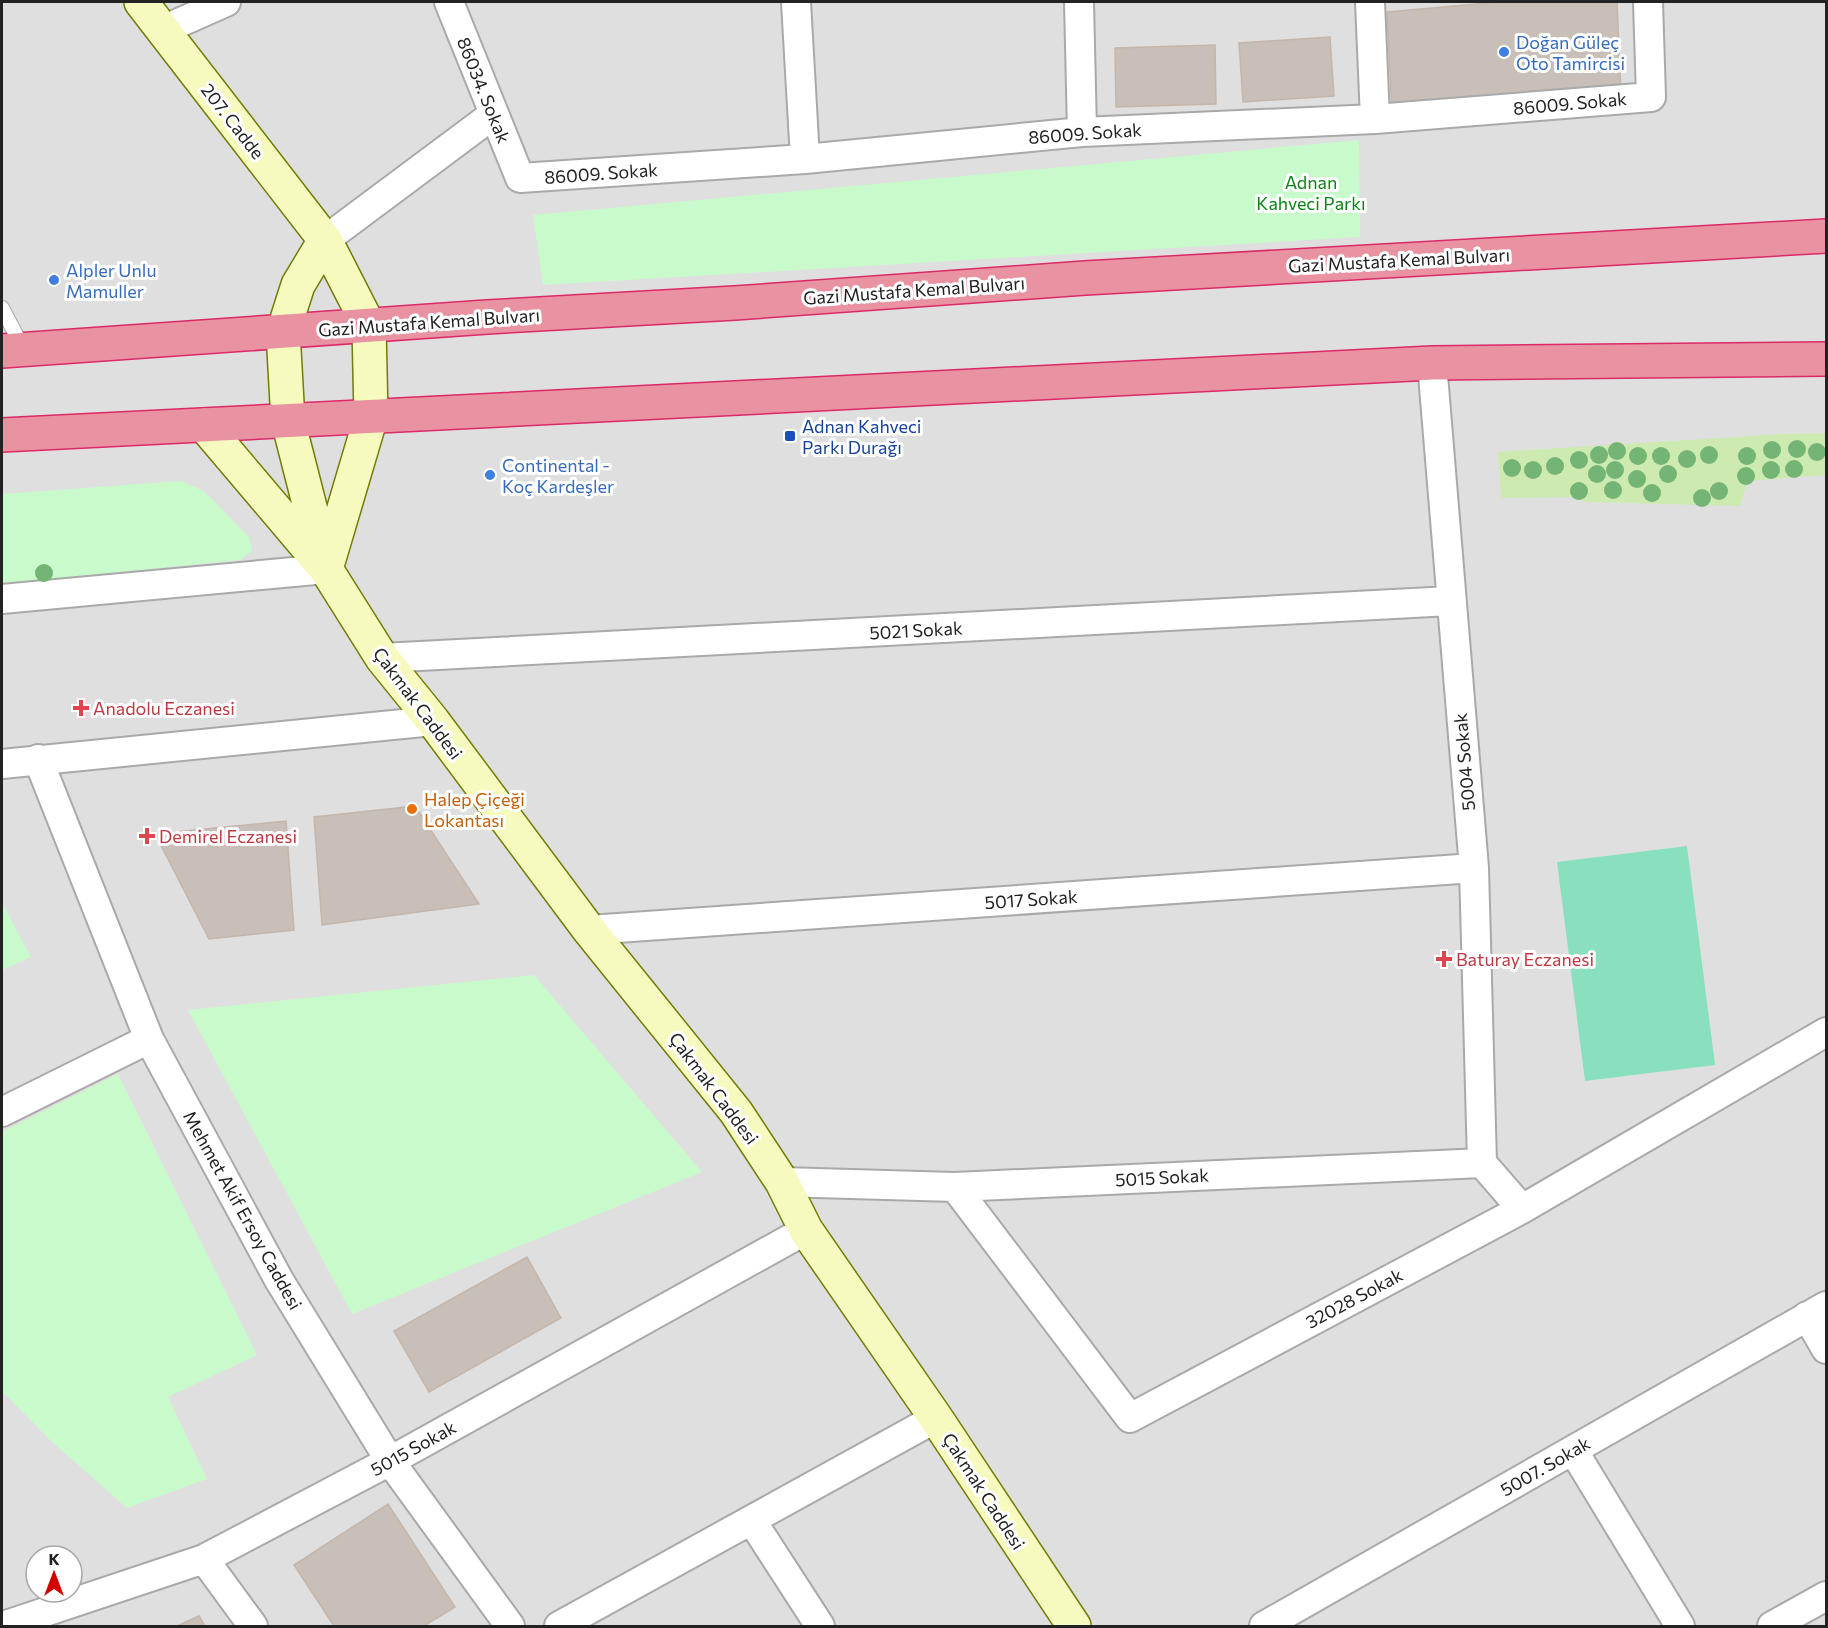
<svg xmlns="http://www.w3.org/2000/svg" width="1828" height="1628" viewBox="0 0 1828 1628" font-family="Commissioner,sans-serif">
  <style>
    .residential { fill: #e0dfdf; fill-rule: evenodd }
    .grass { fill: #cdebb0 }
    .park { fill: #c8facc }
    .pitch { fill: #88e0be }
    .building { fill: #c7bfb8; stroke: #c4b6ab; stroke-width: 1.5 }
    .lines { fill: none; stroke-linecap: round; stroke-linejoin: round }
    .lane-casing { stroke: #a9a9a9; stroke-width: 16 }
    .street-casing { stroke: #a9a9a9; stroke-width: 32 }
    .secondary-casing { stroke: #707d05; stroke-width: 36 }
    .highway-casing { stroke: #dc2a67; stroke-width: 36 }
    .lane { stroke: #fff; stroke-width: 14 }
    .street { stroke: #fff; stroke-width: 28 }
    .secondary { stroke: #f7fabf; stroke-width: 33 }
    .highway { stroke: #e892a2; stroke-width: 33 }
    .tree { fill: #74b475 }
    .shop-dot { fill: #3f7fe0; stroke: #fff; stroke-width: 2 }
    .transit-dot { fill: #1a4fb4; stroke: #fff; stroke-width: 2 }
    .health-dot { fill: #e0444e; stroke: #fff; stroke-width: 2 }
    .food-dot { fill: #e8710a; stroke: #fff; stroke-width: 2 }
    .labels { text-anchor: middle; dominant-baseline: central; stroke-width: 6; stroke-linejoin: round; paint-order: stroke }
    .shop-label { font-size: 18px; fill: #366cbe; stroke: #fff; text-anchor: start }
    .street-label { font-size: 18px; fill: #222; stroke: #fff }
    .park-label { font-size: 18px; fill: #0c8416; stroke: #fff }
    .transit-label { font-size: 18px; fill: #164399; stroke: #fff; text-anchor: start }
    .health-label { font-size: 18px; fill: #be3a42; stroke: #fff; text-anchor: start }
    .food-label { font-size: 18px; fill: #c56008; stroke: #fff; text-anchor: start }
  </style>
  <rect width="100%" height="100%" fill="#f2efe9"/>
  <!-- residential -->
  <path class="residential" d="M2 2H1826V1626H2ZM36 1556H72V1592H36Z"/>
  <!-- grass -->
  <path class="grass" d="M1826 433V475L1748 481 1740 506 1586 502 1574 497 1501 498 1498 452 1782 434Z"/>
  <!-- park -->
  <path class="park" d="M1359 140 1360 237 543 285 533 215Z
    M181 481 204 491 249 537 252 551 240 560 2 584V494Z
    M2 903 31 957 2 970Z
    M534 975 702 1172 352 1314 188 1010Z
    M118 1074 257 1355 168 1397 207 1479 127 1508 51 1441 2 1391V1132Z"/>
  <!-- pitch -->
  <path class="pitch" d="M1687 846 1715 1065 1585 1081 1557 862Z"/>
  <!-- building -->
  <path class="building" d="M1499 2H1617L1621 92 1392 110 1387 12Z
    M1330 37 1334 96 1243 102 1239 43Z
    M1215 45 1216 104 1116 107 1115 48Z
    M415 806 479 904 322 925 314 817Z
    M286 821 294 930 209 939 155 834Z
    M527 1257 561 1318 429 1392 394 1331Z
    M388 1504 455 1607 424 1626H334L294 1565Z
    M199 1616 205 1626H177Z"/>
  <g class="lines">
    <!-- lane casing -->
    <g class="lane-casing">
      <path id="lane" d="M2 308 23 348"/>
    </g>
    <!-- street casing -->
    <g class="street-casing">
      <path id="street" d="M449 2 520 178 805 159 1082 132 1375 119 1651 97 1648 2
        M796 2 805 159
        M1079 2 1082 132
        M1370 2 1375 119
        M163 30 226 2
        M325 240 494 114
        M1432 363 1474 868 1482 1163
        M2 599 326 569
        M382 658 1450 601
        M38 759 149 1039 279 1280 390 1461 510 1626
        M2 764 433 721
        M589 930 1474 868
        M2 1112 149 1039
        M782 1182 955 1187 1482 1163 1522 1209
        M955 1187 1130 1418 1522 1209 1826 1032
        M1807 1316 1826 1349
        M1573 1450 1680 1626
        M752 1521 820 1626
        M204 1559 253 1626
        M3 1626 204 1559 390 1461 806 1230
        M559 1626 936 1418
        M1264 1626 1826 1306
        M1772 1626 1826 1596"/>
    </g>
    <!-- secondary casing -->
    <g class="secondary-casing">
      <path id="secondary" d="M141 2 325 240 369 326 371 417 326 569
        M204 425 326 569 382 658 433 721 589 930 736 1112 782 1182 806 1230 936 1418 1074 1626
        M324 562 288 421 283 332 298 285 325 240"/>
    </g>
    <!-- highway casing -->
    <g class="highway-casing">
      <path id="highway" d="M2 351 487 317 735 303 1085 278 1826 236
        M2 435 1432 363 1826 359"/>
    </g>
    <!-- lane -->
    <use href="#lane" class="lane"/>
    <!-- street -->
    <use href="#street" class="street"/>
    <!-- secondary -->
    <use href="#secondary" class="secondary"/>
    <!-- highway -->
    <use href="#highway" class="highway"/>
  </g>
  <!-- trees -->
  <g class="tree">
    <circle cx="1797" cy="449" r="9"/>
    <circle cx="1772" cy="450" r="9"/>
    <circle cx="1617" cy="451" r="9"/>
    <circle cx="1817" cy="452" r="9"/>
    <circle cx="1599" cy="455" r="9"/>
    <circle cx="1709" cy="455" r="9"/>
    <circle cx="1638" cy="456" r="9"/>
    <circle cx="1661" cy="456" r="9"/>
    <circle cx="1747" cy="456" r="9"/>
    <circle cx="1687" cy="459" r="9"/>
    <circle cx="1579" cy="460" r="9"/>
    <circle cx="1555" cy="466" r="9"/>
    <circle cx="1512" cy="468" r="9"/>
    <circle cx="1794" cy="469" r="9"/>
    <circle cx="1533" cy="470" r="9"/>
    <circle cx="1615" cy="470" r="9"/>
    <circle cx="1771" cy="470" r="9"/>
    <circle cx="1597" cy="474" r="9"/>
    <circle cx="1668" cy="474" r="9"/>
    <circle cx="1746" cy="476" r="9"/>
    <circle cx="1637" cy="479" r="9"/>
    <circle cx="1613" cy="490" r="9"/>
    <circle cx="1579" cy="491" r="9"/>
    <circle cx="1719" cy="491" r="9"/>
    <circle cx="1652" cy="493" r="9"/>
    <circle cx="1702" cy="498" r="9"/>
    <circle cx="44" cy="573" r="9"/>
  </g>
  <!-- markers -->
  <g class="shop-dot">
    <circle cx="1504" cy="52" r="6"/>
    <circle cx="54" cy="280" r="6"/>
    <circle cx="490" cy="475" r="6"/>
  </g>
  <rect class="transit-dot" x="784" y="430" width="12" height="12" rx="3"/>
  <g class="health-dot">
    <path d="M78 699h6v6h6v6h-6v6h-6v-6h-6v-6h6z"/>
    <path d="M144 827h6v6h6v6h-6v6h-6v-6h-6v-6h6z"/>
    <path d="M1441 950h6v6h6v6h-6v6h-6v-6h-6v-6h6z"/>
  </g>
  <circle class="food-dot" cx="412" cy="809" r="6"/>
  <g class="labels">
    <!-- shop labels -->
    <g class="shop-label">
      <text x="1516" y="42">Doğan Güleç<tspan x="1516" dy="21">Oto Tamircisi</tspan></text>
      <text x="66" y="270">Alpler Unlu<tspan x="66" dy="21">Mamuller</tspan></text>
      <text x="502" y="465">Continental -<tspan x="502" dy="21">Koç Kardeşler</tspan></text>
    </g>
    <!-- street labels -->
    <g class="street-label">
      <text transform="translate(484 90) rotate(68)">86034. Sokak</text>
      <text transform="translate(1570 103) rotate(-5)">86009. Sokak</text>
      <text transform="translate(233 121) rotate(52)">207. Cadde</text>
      <text transform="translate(1085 133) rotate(-4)">86009. Sokak</text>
      <text transform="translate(601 173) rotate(-4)">86009. Sokak</text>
      <text transform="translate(1399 260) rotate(-3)">Gazi Mustafa Kemal Bulvarı</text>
      <text transform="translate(914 290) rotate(-4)">Gazi Mustafa Kemal Bulvarı</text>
      <text transform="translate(429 322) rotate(-4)">Gazi Mustafa Kemal Bulvarı</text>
      <text transform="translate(916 630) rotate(-3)">5021 Sokak</text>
      <text transform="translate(418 703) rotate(53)">Çakmak Caddesi</text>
      <text transform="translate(1464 762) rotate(-95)">5004 Sokak</text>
      <text transform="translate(1031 899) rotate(-4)">5017 Sokak</text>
      <text transform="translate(714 1088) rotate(53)">Çakmak Caddesi</text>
      <text transform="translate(1162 1177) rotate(-3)">5015 Sokak</text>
      <text transform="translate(243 1210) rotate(61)">Mehmet Akif Ersoy Caddesi</text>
      <text transform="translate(1354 1298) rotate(-28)">32028 Sokak</text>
      <text transform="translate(413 1448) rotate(-29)">5015 Sokak</text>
      <text transform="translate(1545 1466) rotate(-30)">5007. Sokak</text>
      <text transform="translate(984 1491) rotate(57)">Çakmak Caddesi</text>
    </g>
    <!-- park labels -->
    <g class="park-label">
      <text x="1311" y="182">Adnan<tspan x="1311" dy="21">Kahveci Parkı</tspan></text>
    </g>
    <!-- transit labels -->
    <g class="transit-label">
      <text x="802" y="426">Adnan Kahveci<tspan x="802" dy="21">Parkı Durağı</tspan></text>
    </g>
    <!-- health labels -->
    <g class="health-label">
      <text x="93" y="708">Anadolu Eczanesi</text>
      <text x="159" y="836">Demirel Eczanesi</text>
      <text x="1456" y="959">Baturay Eczanesi</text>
    </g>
    <!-- food labels -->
    <g class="food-label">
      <text x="424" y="799">Halep Çiçeği<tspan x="424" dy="21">Lokantası</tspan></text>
    </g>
  </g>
  <!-- border -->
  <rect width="1828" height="1628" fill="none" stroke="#222222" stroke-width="6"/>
  <!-- north arrow -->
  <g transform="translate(54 1574)"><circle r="28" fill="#ffffff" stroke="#a7a7a7" stroke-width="1.5"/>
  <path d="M0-4.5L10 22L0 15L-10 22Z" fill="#d40000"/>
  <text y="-9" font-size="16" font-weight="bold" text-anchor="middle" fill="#222222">K</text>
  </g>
</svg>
